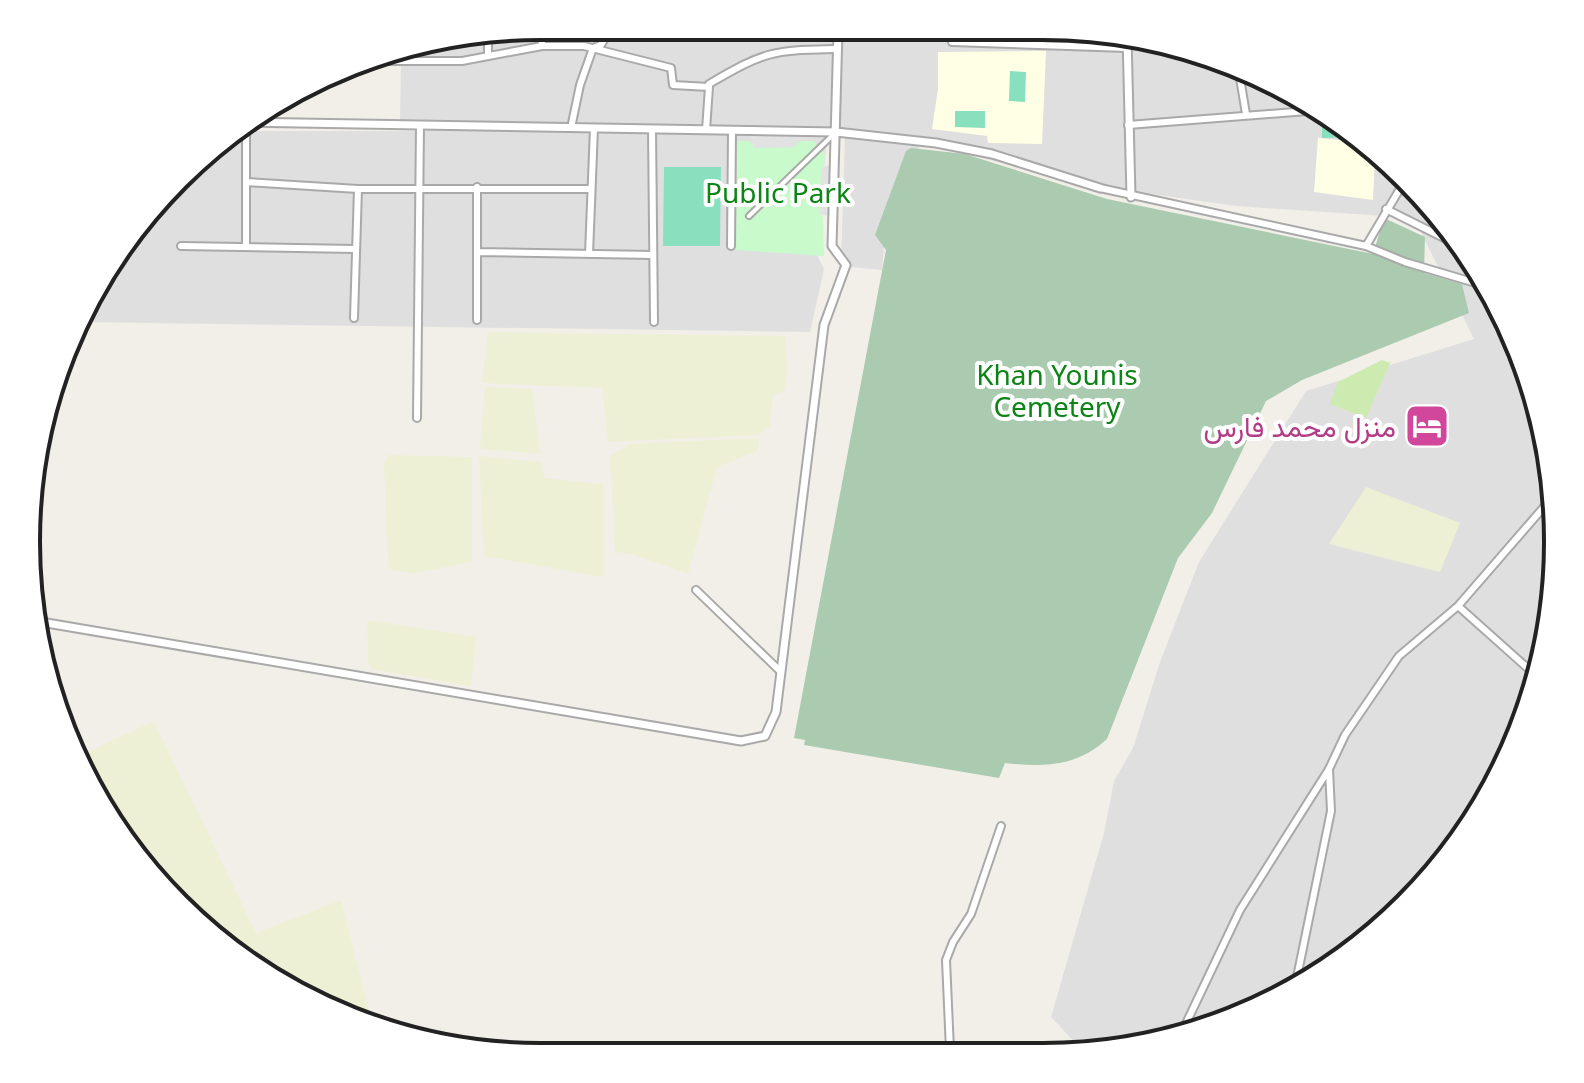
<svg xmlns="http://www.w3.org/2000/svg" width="1584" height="1083" viewBox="0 0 1584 1083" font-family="'Noto Sans',Vazirmatn,sans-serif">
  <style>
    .residential { fill: #e0dfdf; fill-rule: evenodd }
    .education { fill: #ffffe5 }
    .farmland { fill: #eef0d5 }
    .grass { fill: #cdebb0 }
    .cemetery { fill: #aacbaf }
    .park { fill: #c8facc }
    .pitch { fill: #88e0be }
    .parking { fill: #e2e2e2 }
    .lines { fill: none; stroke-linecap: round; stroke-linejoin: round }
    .pedestrian-casing { stroke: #a9a9a9; stroke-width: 8 }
    .minor-casing { stroke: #a9a9a9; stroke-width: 10 }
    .tertiary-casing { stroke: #a9a9a9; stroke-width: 11 }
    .pedestrian { stroke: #fff; stroke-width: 4 }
    .minor { stroke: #fff; stroke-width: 6 }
    .tertiary { stroke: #fff; stroke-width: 7 }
    .labels { text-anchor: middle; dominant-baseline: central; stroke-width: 8; stroke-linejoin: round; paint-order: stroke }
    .park-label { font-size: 28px; fill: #0c8416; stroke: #fff }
    .hotel-label { font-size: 28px; fill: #b23c85; stroke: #fff; text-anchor: end }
    .rim { fill: none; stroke: #222; stroke-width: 4 }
  </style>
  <rect width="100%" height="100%" fill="#f2efe9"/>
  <!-- residential -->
  <path class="residential" d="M542 26 1143 36 1300 95 1407 177 1519 345 1558 542 1519 739 1407 906 1271 1004 1143 1047 1080 1048 1051 1017 1104 833 1114 781 1133 748 1160 662 1199 562 1306 391 1474 339 1414 218 1236 206 1096 186 921 143 886 226 882 270 841 266 845 136 827 135 817 255 824 269 810 332 79 322 154 202 234 131H430L400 126 401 60 379 57 408 44ZM563 131 800 135H801L555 132Z"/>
  <!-- education -->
  <path class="education" d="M1046 51 1042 144 988 143 987 136 932 129 938 89V52Z
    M1318 138 1361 142 1375 153 1373 200 1314 192Z"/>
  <!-- farmland -->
  <path class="farmland" d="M488 332 785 336 788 370 784 392 773 395 770 426 759 435 608 442 602 388 482 383Z
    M485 387 532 389 540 454 482 449 480 445Z
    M759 438 758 451 717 467 688 574 632 554 615 552 610 456 630 444Z
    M388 455 472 457V562L415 573 393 571 388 566 384 465Z
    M479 456 541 462 544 478 603 484V577L484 556Z
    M1366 487 1460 523 1440 572 1329 544Z
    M367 620 476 637 471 686 372 669 368 662Z
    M154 721 256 933 341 900 372 1023 344 1018 177 906 79 770 75 758Z"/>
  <!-- grass -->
  <path class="grass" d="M1382 360 1390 363 1366 418 1330 404 1338 382Z"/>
  <!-- cemetery -->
  <path class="cemetery" d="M911 148 965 154 1107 199 1373 254 1384 218 1425 237 1424 273 1462 284 1469 313 1302 380 1266 401 1212 513 1178 558 1107 739C1077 767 1044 767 1005 763L999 778 804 745 805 740 794 738 886 250 875 235 906 151Z"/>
  <!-- park -->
  <path class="park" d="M737 141H750L755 148 794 147 800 141H814L825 154 820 214 823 217 824 256 736 250Z"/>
  <!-- pitch -->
  <path class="pitch" d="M1010 71 1026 72 1025 102 1009 101Z
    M955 111H985V128L955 127Z
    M1322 121H1333L1354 137 1322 138Z
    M664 167H721L720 246H663Z"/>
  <!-- parking -->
  <path class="parking" d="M800 130V141L794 147 755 148 750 141V131Z
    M825 166H835L833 217 820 214 821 169Z"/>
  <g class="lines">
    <!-- pedestrian casing -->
    <g class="pedestrian-casing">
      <path id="pedestrian" d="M749 216 834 134"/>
    </g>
    <!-- minor casing -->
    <g class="minor-casing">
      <path id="minor" d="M541 26 542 46
        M952 42 1127 48
        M488 55V33
        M369 61H462L542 46H584L671 68 673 85 709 87V84C765 51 773 50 837 49
        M1239 72 1246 114
        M1128 125 1320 110
        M571 128 580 85 593 48 601 45 611 27
        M652 129 654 322
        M706 130 709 87
        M176 182H181
        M246 182 358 189H589
        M477 187V320
        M1100 188 1366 246 1405 262 1479 284
        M1386 209 1450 241
        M181 246 355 249
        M731 246 732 130
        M1366 246 1407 177
        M246 247V122
        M477 252 653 255
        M589 254 594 128
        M354 318 358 189
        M417 418 420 125
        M696 590 781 672
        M1458 606 1532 672
        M1295 987 1331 811 1329 769
        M1181 1034 1240 910 1329 769 1345 735 1399 656 1458 606 1550 500
        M950 1050 946 960 953 942 971 914 1001 826"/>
    </g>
    <!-- tertiary casing -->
    <g class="tertiary-casing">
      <path id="tertiary" d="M1127 36 1131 197
        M245 122 836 132 936 143 992 154 1100 188
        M35 621 741 741 765 736 776 712 824 325 846 265 832 246 838 31"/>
    </g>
    <!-- pedestrian -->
    <use href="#pedestrian" class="pedestrian"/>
    <!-- minor -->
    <use href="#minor" class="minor"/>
    <!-- tertiary -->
    <use href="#tertiary" class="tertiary"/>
  </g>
  <!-- icons -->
  <defs>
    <g id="hotel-square" transform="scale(2.3)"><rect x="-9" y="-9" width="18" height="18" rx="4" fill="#d1479c" stroke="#fff"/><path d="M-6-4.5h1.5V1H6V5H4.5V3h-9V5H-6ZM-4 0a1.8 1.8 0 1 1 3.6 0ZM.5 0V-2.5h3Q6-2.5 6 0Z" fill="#fff"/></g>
  </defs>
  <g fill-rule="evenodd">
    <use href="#hotel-square" x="1427" y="426"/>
  </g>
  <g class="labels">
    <!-- park labels -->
    <g class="park-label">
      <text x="778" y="192">Public Park</text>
      <text x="1057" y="374">Khan Younis<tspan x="1057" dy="32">Cemetery</tspan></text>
    </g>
    <!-- hotel labels -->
    <g class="hotel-label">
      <text x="1396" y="426">منزل محمد فارس</text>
    </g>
  </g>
  <!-- crop -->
  <path d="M0 0H1584V1083H0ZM541 40H1043A501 501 0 0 1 1544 541V542A501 501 0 0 1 1043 1043H541A501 501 0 0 1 40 542V541A501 501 0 0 1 541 40Z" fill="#fff" fill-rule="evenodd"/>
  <path class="rim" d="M541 40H1043A501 501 0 0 1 1544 541V542A501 501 0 0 1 1043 1043H541A501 501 0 0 1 40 542V541A501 501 0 0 1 541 40Z"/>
</svg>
